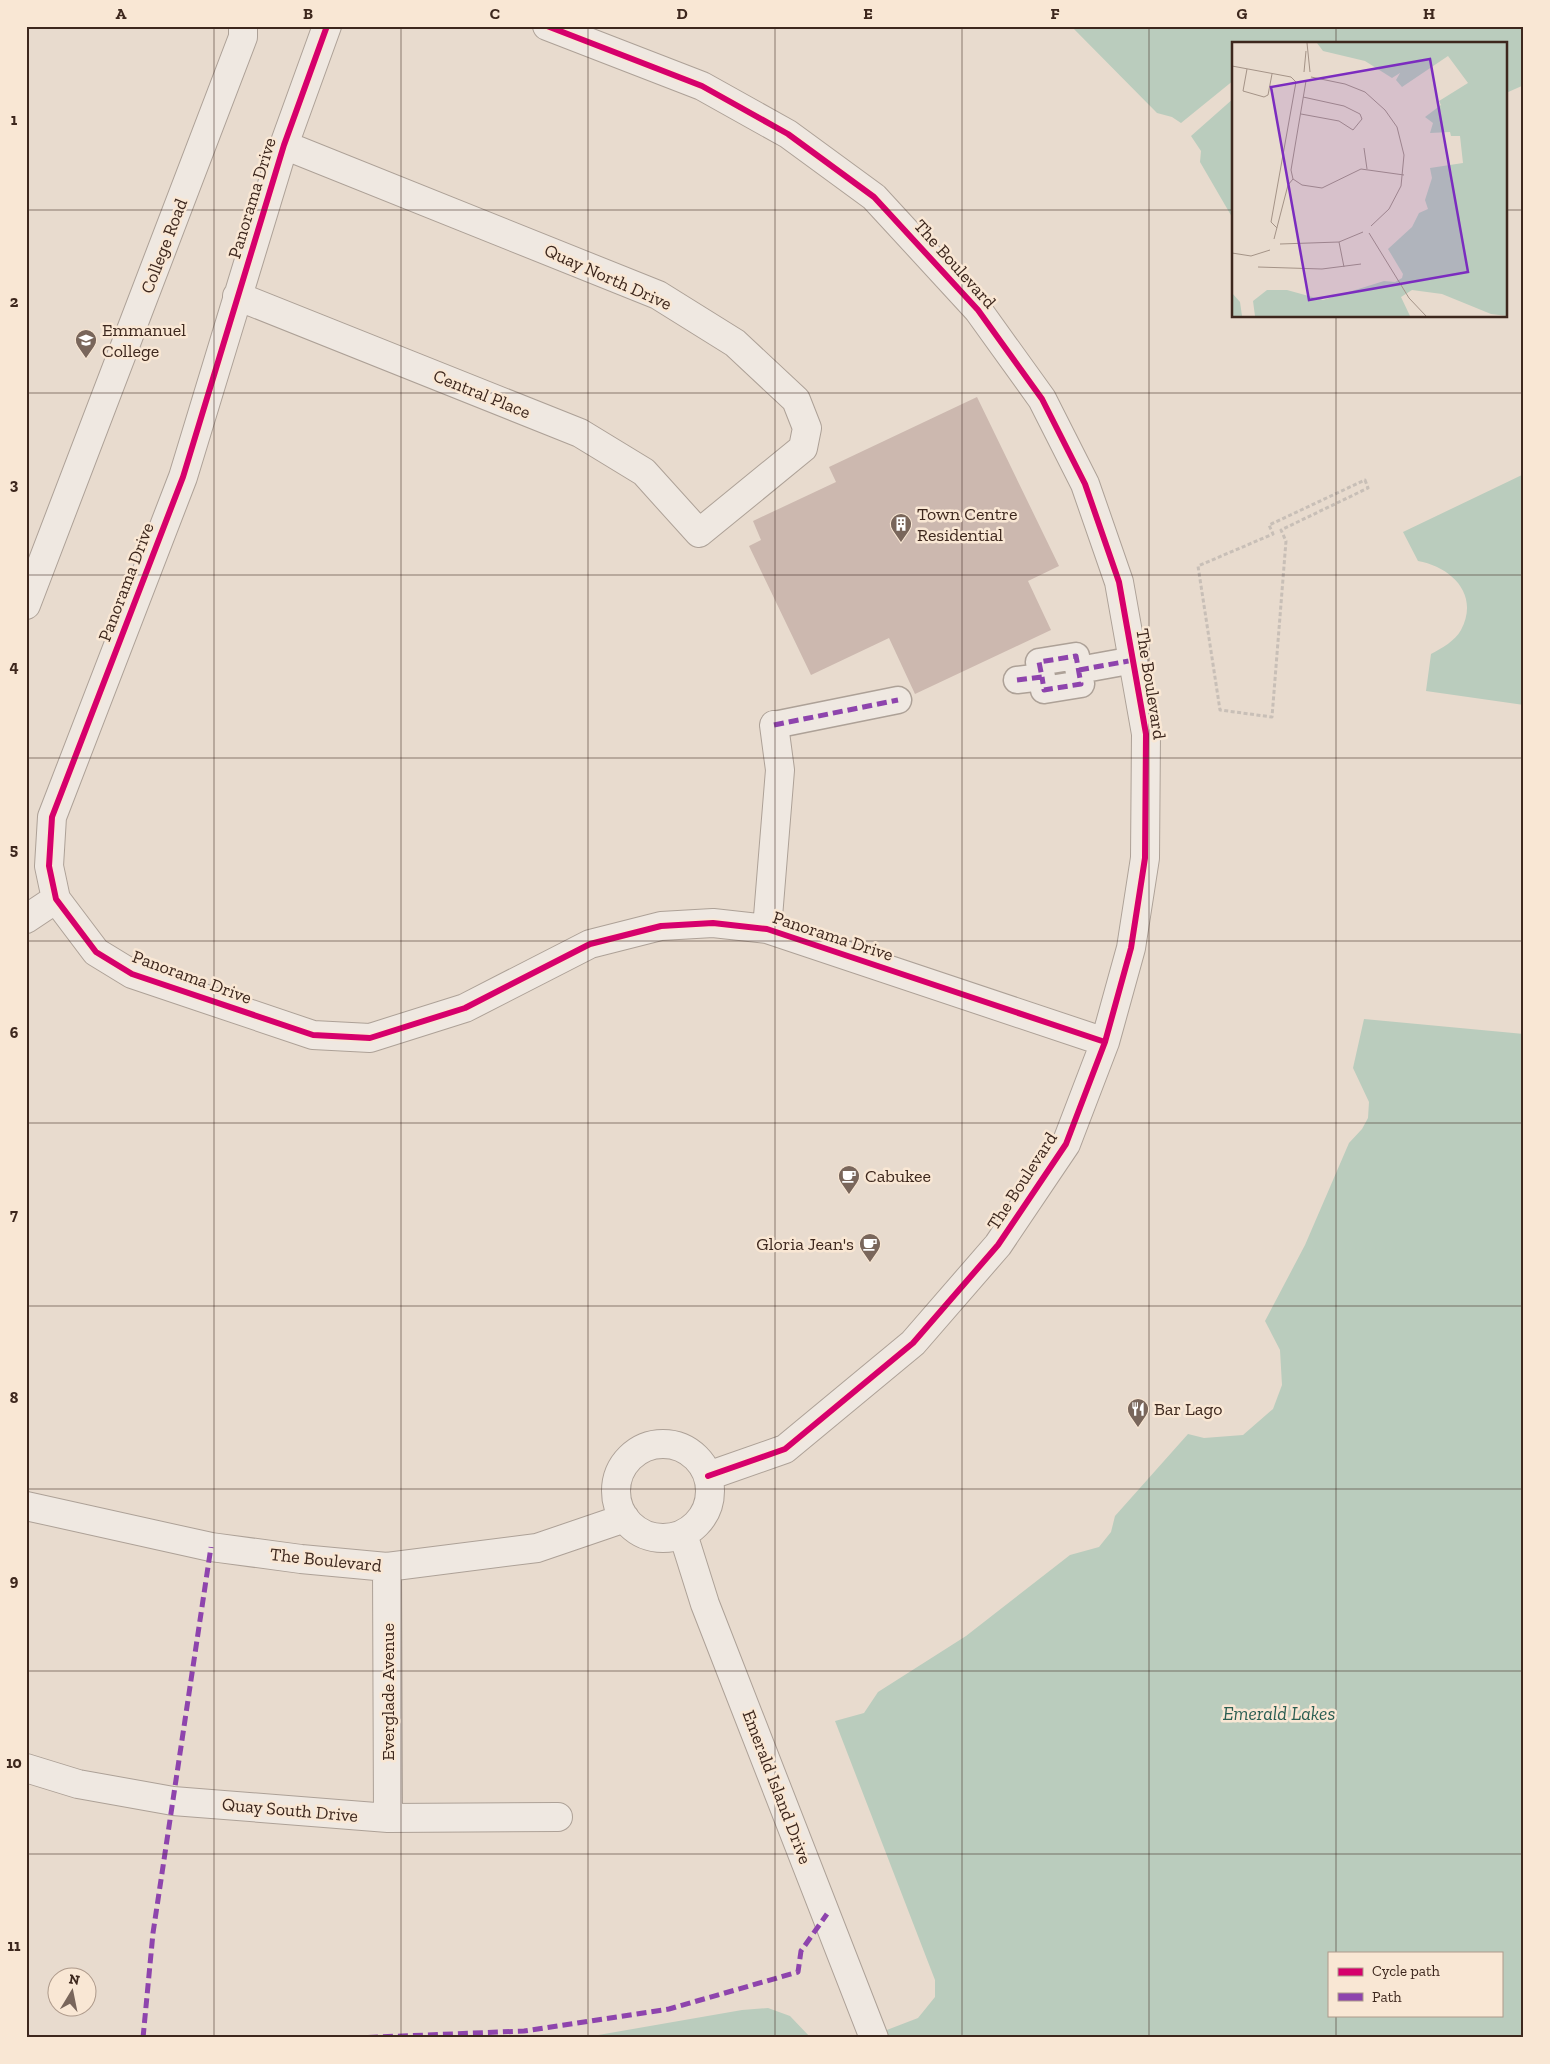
<svg xmlns="http://www.w3.org/2000/svg" width="1550" height="2064" viewBox="0 0 1550 2064" font-family="'Zilla Slab',serif">
  <style>
    .water { fill: #baccbd; fill-rule: evenodd }
    .building { fill: #ccb8af }
    .lines { fill: none; stroke-linecap: round; stroke-linejoin: round }
    .pedestrian-casing { stroke: #ada197; stroke-width: 29 }
    .minor-casing { stroke: #ada197; stroke-width: 30 }
    .path { stroke: #c8bfb7; stroke-width: 3; stroke-dasharray: 4 2.5; stroke-linecap: butt }
    .pedestrian { stroke: #efe8e1; stroke-width: 26 }
    .minor { stroke: #efe8e1; stroke-width: 28 }
    .quiet { stroke: #8e44ad; stroke-width: 5; stroke-dasharray: 10 5; stroke-linecap: butt }
    .cycleway-casing { stroke: #f9e7d4; stroke-width: 9 }
    .cycleway { stroke: #d6006c; stroke-width: 6 }
    .grid { fill: none; stroke: #3d271d; stroke-width: 1; stroke-opacity: 0.55 }
    .labels { text-anchor: middle; dominant-baseline: central; stroke-width: 5; stroke-linejoin: round; paint-order: stroke }
    .street-label { font-size: 18px; fill: #3d271d; stroke: #f9e7d4 }
    .poi-label { font-size: 18px; fill: #3d271d; stroke: #f9e7d4; text-anchor: start }
    .water-label { font-size: 19px; font-style: italic; fill: #2b5e52; stroke: #f9e7d4 }
    .inset-road { fill: none; stroke: #a49387; stroke-width: 1 }
    .view { fill: #7b2cbf; fill-opacity: 0.15; stroke: #7b2cbf; stroke-width: 2.5 }
    .inset-edge { fill: none; stroke: #3d271d; stroke-width: 2.5 }
    .neatline { fill: none; stroke: #3d271d; stroke-width: 2 }
    .grid-label { font-size: 16px; text-anchor: middle; font-weight: bold; fill: #3d271d }
  </style>
  <rect width="100%" height="100%" fill="#e8dbce"/>
  <!-- water -->
  <path class="water" d="M1071 26H1524V85L1506 93V44H1234V80L1181 123 1172 117 1157 113Z
    M1234 98V216L1232 217 1200 162 1201 151 1191 136Z
    M1524 474V705L1426 691 1431 654C1442 648 1455 641 1461 630 1480 594 1451 567 1418 561L1403 532Z
    M1364 1019 1524 1034V2038H866L918 2018 935 1997V1980L835 1721 864 1713 878 1692 966 1636 1070 1555 1099 1547 1111 1532 1115 1516 1188 1434 1204 1438 1243 1435 1273 1409 1282 1385 1280 1350 1265 1321 1305 1245 1349 1143 1362 1129 1368 1118 1369 1102 1353 1068ZM1329 1953H1501V2015H1329Z
    M768 2008 790 2016 811 2038H581L742 2010Z"/>
  <!-- building -->
  <path class="building" d="M977 397 1059 566 1028 581 1051 630 915 694 889 638 811 675 749 546 761 540 753 521 836 482 829 467Z"/>
  <g class="lines">
    <!-- pedestrian casing -->
    <g class="pedestrian-casing">
      <path id="pedestrian" d="M1079 670 1134 660
        M1017 680 1042 677 1039 662 1076 656 1081 684 1044 690 1042 677
        M774 725 898 700"/>
    </g>
    <!-- minor casing -->
    <g class="minor-casing">
      <path id="minor" d="M327 26 284 145 183 477 52 817 49 866 56 899 96 952 132 974 313 1035 370 1038 465 1008 590 944 661 926 713 923 767 929 1105 1042
        M547 26 702 86 788 134 874 197 978 310 1042 399 1085 484 1119 582 1146 734 1145 858 1131 948 1105 1042 1066 1144 998 1245 913 1343 785 1449 708 1476
        M237 296 580 433 644 472 699 533 803 448 807 428 796 400 735 343 658 295 284 145
        M26 605 243 37V26
        M26 919 56 899
        M767 929 780 770 774 725
        M616 1491a47 47 0 1 1 94 0a47 47 0 1 1-94 0Z
        M26 1506 211 1547 301 1559 387 1567 537 1548 625 1518
        M683 1534 705 1604 874 2038
        M387 1567 388 1818
        M26 1768 78 1784 173 1801 388 1818 558 1817"/>
    </g>
    <!-- path -->
    <path class="path" d="M1365 480 1368 488 1281 530 1286 541 1272 717 1220 710 1198 566 1273 534 1269 525Z"/>
    <!-- pedestrian -->
    <use href="#pedestrian" class="pedestrian"/>
    <!-- minor -->
    <use href="#minor" class="minor"/>
    <!-- quiet -->
    <path class="quiet" d="M1079 670 1134 660
      M1017 680 1042 677 1039 662 1076 656 1081 684 1044 690 1042 677
      M774 725 898 700
      M26 2036 31 2038
      M143 2038 153 1933 211 1547
      M353 2038 524 2031 669 2009 798 1972 801 1951 827 1914"/>
    <!-- cycleway casing -->
    <g class="cycleway-casing">
      <path id="cycleway" d="M327 26 284 145 183 477 52 817 49 866 56 899 96 952 132 974 313 1035 370 1038 465 1008 590 944 661 926 713 923 767 929 1105 1042
        M547 26 702 86 788 134 874 197 978 310 1042 399 1085 484 1119 582 1146 734 1145 858 1131 948 1105 1042 1066 1144 998 1245 913 1343 785 1449 708 1476"/>
    </g>
    <!-- cycleway -->
    <use href="#cycleway" class="cycleway"/>
  </g>
  <!-- grid -->
  <path class="grid" d="M214 26V2038M401 26V2038M588 26V2038M775 26V2038M962 26V2038M1149 26V2038M1336 26V44M26 210H1234M1506 210H1524M1336 316V1953M26 393H1524M26 575H1524M26 758H1524M26 941H1524M26 1123H1524M26 1306H1524M26 1489H1524M26 1671H1524M26 1854H1524M1336 2015V2038"/>
  <!-- icons -->
  <defs>
    <g id="school-pin" transform="scale(1.125)"><path d="M0 17L-7.5 6A9.5 9.5 0 1 1 7.5 6Z" fill="#79665b" stroke="#f9e7d4"/><path d="M0-5L7-2L0 1L-7-2ZM-4 1L0 2.5L4 1V4Q0 6-4 4Z" fill="#fff"/></g>
    <g id="building-pin" transform="scale(1.125)"><path d="M0 17L-7.5 6A9.5 9.5 0 1 1 7.5 6Z" fill="#79665b" stroke="#f9e7d4"/><path d="M-4-6H4V6H1V3H-1V6H-4ZM-2.5-4.3h1.7v1.8h-1.7ZM.8-4.3h1.7v1.8H.8ZM-2.5-1h1.7V.8h-1.7ZM.8-1h1.7V.8H.8Z" fill="#fff"/></g>
    <g id="cafe-pin" transform="scale(1.125)"><path d="M0 17L-7.5 6A9.5 9.5 0 1 1 7.5 6Z" fill="#79665b" stroke="#f9e7d4"/><path d="M-5.5-4.5H6V0H3Q3 3.5 0 3.5H-2.5Q-5.5 3.5-5.5 0ZM3-3.2v2h1.7v-2ZM-6 4.5H4V6H-6Z" fill="#fff"/></g>
    <g id="restaurant-pin" transform="scale(1.125)"><path d="M0 17L-7.5 6A9.5 9.5 0 1 1 7.5 6Z" fill="#79665b" stroke="#f9e7d4"/><path d="M-5-6h1v4h1v-4h1v4h1v-4h1v5L-1.5 .5V6h-2V.5L-5-1ZM5-6V6H3V1.5H1.5Q1.5-4 5-6Z" fill="#fff"/></g>
  </defs>
  <g fill-rule="evenodd">
    <use href="#school-pin" x="86" y="340"/>
    <use href="#building-pin" x="901" y="524"/>
    <use href="#cafe-pin" x="849" y="1176"/>
    <use href="#cafe-pin" x="870" y="1244"/>
    <use href="#restaurant-pin" x="1138" y="1409"/>
  </g>
  <g class="labels">
    <!-- street labels -->
    <g class="street-label">
      <text transform="translate(252 198) rotate(-73)">Panorama Drive</text>
      <text transform="translate(164 246) rotate(-69)">College Road</text>
      <text transform="translate(955 264) rotate(48)">The Boulevard</text>
      <text transform="translate(608 277) rotate(24)">Quay North Drive</text>
      <text transform="translate(482 394) rotate(22)">Central Place</text>
      <text transform="translate(126 582) rotate(-69)">Panorama Drive</text>
      <text transform="translate(1151 684) rotate(81)">The Boulevard</text>
      <text transform="translate(833 936) rotate(18)">Panorama Drive</text>
      <text transform="translate(192 977) rotate(20)">Panorama Drive</text>
      <text transform="translate(1022 1181) rotate(-57)">The Boulevard</text>
      <text transform="translate(326 1560) rotate(6)">The Boulevard</text>
      <text transform="translate(388 1692) rotate(-90)">Everglade Avenue</text>
      <text transform="translate(777 1787) rotate(69)">Emerald Island Drive</text>
      <text transform="translate(290 1810) rotate(5)">Quay South Drive</text>
    </g>
    <!-- poi labels -->
    <g class="poi-label">
      <text x="102" y="330">Emmanuel<tspan x="102" dy="21">College</tspan></text>
      <text x="917" y="514">Town Centre<tspan x="917" dy="21">Residential</tspan></text>
      <text x="865" y="1176">Cabukee</text>
      <text x="854" y="1244" text-anchor="end">Gloria Jean's</text>
      <text x="1154" y="1409">Bar Lago</text>
    </g>
    <!-- water labels -->
    <g class="water-label">
      <text x="1279" y="1713">Emerald Lakes</text>
    </g>
  </g>
  <!-- overview -->
  <g transform="translate(1232 42)">
    <rect width="275" height="275" fill="#e8dbce"/>
    <path d="M85 1H275V274L259 272 210 252 180 248 169 255 178 274H23L21 259 35 248H55L91 258 152 239 163 240 170 236 171 232 156 207 180 185 187 171 196 167 193 158 200 136 198 126 231 121 228 94H219L218 90 198 91 201 81 193 75 209 63 207 59 236 41 216 14 170 45 164 38 168 31 160 36 133 19 91 9ZM0 251 8 260 10 274H0Z" fill="#baccbd"/>
    <path class="inset-road" d="M75 1 78 30M0 24 59 35 64 40 39 180 45 186M15 27 11 49 32 55 36 53 40 32M72 30 74 9M79 35 113 42 133 50 153 68 165 85 172 113 169 144 157 167 139 184M74 39 59 128 61 137 70 143 90 146 129 127 172 133M69 72 107 79 121 88 130 77 128 72 112 64 71 55M132 106 135 127M137 191 177 256 194 274M42 197 56 143 61 137M107 200 112 225M48 202 107 200 131 190M0 211 19 214 38 208M26 225 90 227 129 222"/>
    <path class="view" d="M198 17 236 230 77 258 39 45Z"/>
    <rect width="275" height="275" class="inset-edge"/>
  </g>
  <!-- border -->
  <rect width="1550" height="2064" fill="none" stroke="#f9e7d4" stroke-width="55"/>
  <!-- legend -->
  <rect x="1328" y="1952" width="175" height="65" fill="#f9e7d4" stroke="#ae9a8b"/>
  <rect x="1338" y="1968" width="25" height="8" fill="#d6006c" stroke="#ae9a8b"/>
  <text x="1372" y="1976" font-size="15" fill="#3d271d">Cycle path</text>
  <rect x="1338" y="1993" width="25" height="8" fill="#8e44ad" stroke="#ae9a8b"/>
  <text x="1372" y="2002" font-size="15" fill="#3d271d">Path</text>
  <!-- north arrow -->
  <g transform="translate(72 1992) rotate(10)"><circle r="24" fill="#f9e7d4" stroke="#ae9a8b"/>
  <path d="M0-4L9 19L0 12L-9 19Z" fill="#79665b"/>
  <text y="-8" font-size="14" font-weight="bold" text-anchor="middle" fill="#3d271d">N</text>
  </g>
  <rect x="28" y="28" width="1494" height="2008" class="neatline"/>
  <g class="grid-label">
    <text x="121" y="19">A</text>
    <text x="308" y="19">B</text>
    <text x="495" y="19">C</text>
    <text x="682" y="19">D</text>
    <text x="868" y="19">E</text>
    <text x="1055" y="19">F</text>
    <text x="1242" y="19">G</text>
    <text x="1429" y="19">H</text>
    <text x="14" y="125">1</text>
    <text x="14" y="307">2</text>
    <text x="14" y="490">3</text>
    <text x="14" y="672">4</text>
    <text x="14" y="855">5</text>
    <text x="14" y="1038">6</text>
    <text x="14" y="1220">7</text>
    <text x="14" y="1403">8</text>
    <text x="14" y="1586">9</text>
    <text x="14" y="1768">10</text>
    <text x="14" y="1951">11</text>
  </g>
</svg>
